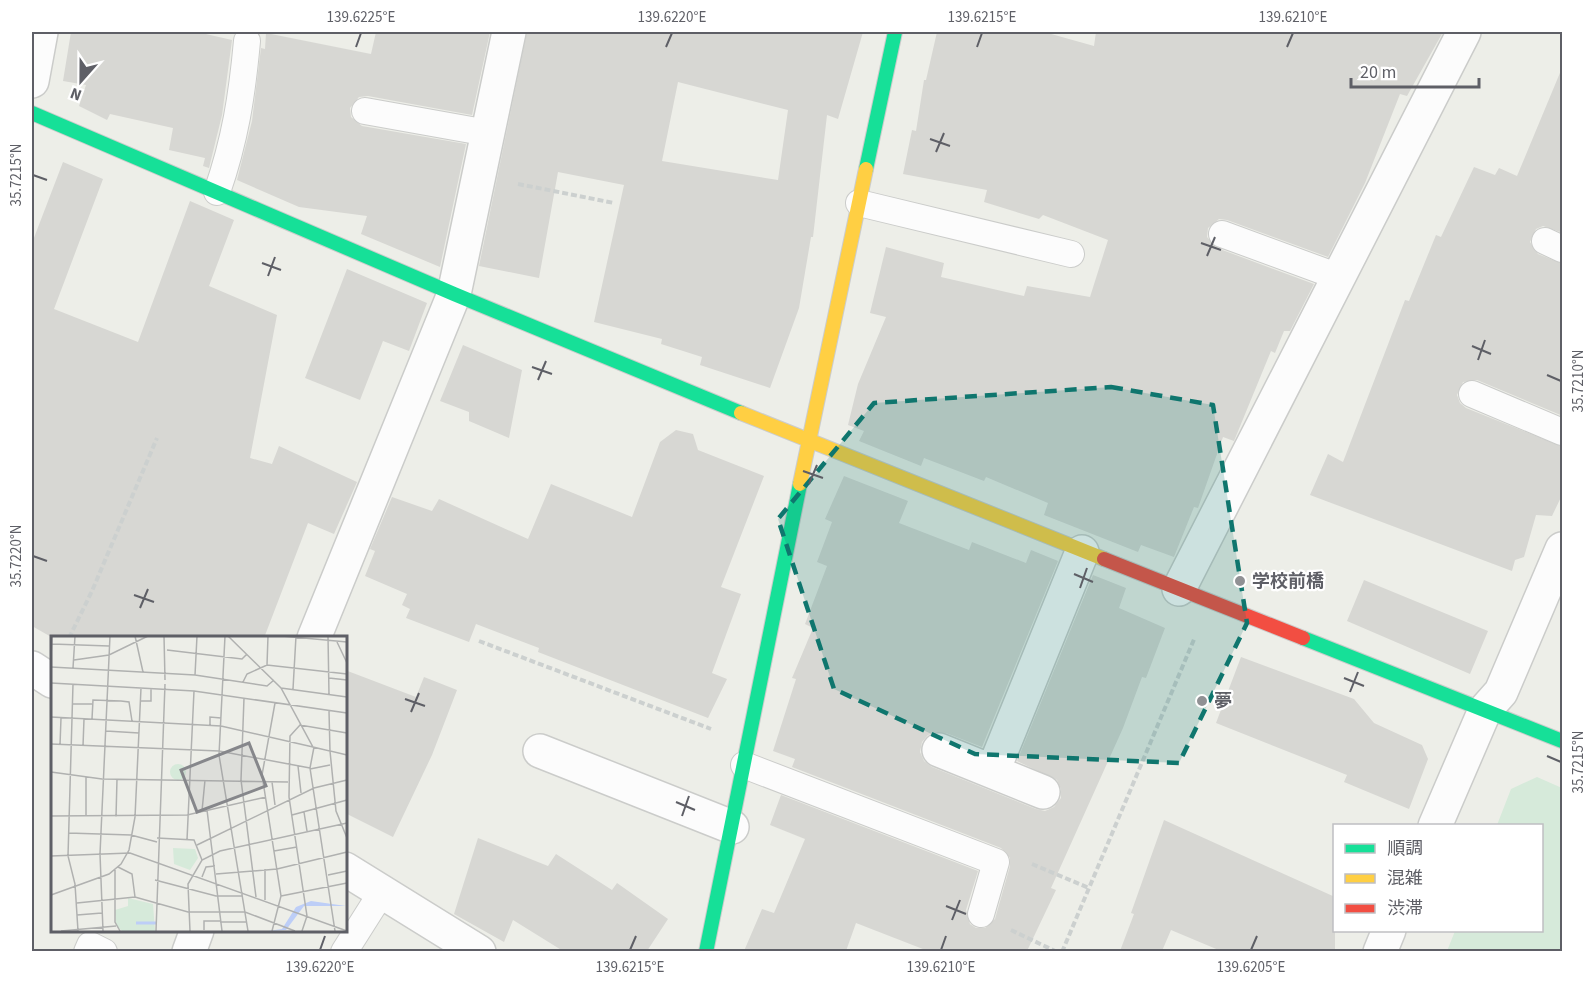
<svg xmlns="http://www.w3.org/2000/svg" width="1594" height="983" viewBox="0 0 1594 983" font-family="'Source Sans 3','Noto Sans JP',sans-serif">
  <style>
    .green { fill: #d6eada }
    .building { fill: #d7d7d3; fill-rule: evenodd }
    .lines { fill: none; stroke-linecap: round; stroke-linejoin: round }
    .lane-casing { stroke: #cbccca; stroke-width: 28 }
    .street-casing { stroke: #cbccca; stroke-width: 36 }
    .fast-casing { stroke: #cbcccb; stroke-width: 16 }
    .slow-casing { stroke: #cbcccb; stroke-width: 16 }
    .jam-casing { stroke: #cbcccb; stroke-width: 16 }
    .path { stroke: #ccd0cf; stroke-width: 4; stroke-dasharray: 6 3; stroke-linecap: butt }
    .lane { stroke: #fcfcfc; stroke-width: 26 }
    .street { stroke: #fcfcfc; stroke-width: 33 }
    .fast { stroke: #16e098; stroke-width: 14 }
    .slow { stroke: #ffcf43; stroke-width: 14 }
    .jam { stroke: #f24e42; stroke-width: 14 }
    .marked { fill: #0f766e; fill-opacity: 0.2; stroke: #0f766e; stroke-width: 4.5; stroke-dasharray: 12 8; stroke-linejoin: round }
    .ticks { fill: none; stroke: #5e5f66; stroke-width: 2 }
    .poi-dot { fill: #909194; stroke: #fff; stroke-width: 2 }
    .labels { text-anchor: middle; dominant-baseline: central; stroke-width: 4.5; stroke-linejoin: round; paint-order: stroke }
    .poi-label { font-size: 18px; font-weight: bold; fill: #5e5f66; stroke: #fff; text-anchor: start }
    .inset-river { fill: none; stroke: #bdcef7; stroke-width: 3 }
    .inset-road { fill: none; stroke: #b0b1b0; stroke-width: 1.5 }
    .view { fill: #86878b; fill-opacity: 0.15; stroke: #86878b; stroke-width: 3 }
    .inset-edge { fill: none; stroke: #5e5f66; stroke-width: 3 }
    .neatline { fill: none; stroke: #5e5f66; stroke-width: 2 }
    .ticks-label { font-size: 15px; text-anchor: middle; fill: #5e5f66 }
  </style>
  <rect width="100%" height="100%" fill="#edeee8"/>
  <!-- green -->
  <path class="green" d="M1537 777 1562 788V951H1447L1455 931 1542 930V826L1497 825 1511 789Z"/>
  <!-- building -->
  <path class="building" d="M71 32H197L232 40 222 115 209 168 203 166 205 158 169 150 173 128 110 114 107 120 79 106 86 85 63 81Z
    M376 32H490L472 115 368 96 359 97 350 108 351 117 362 126 466 144 440 267 361 234 367 216 299 207 237 180 252 121 261 48 265 49 266 33 371 54Z
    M527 32H863L838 119 827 115 813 237H811L799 308 770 388 700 365 702 357 661 344 662 339 594 322 624 185 558 172 539 278 479 266ZM678 82 788 110 778 180 662 161Z
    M937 32H1044L1094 46 1096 32H1443L1407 96 1400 94 1365 183 1328 257 1227 220 1219 219 1208 228 1207 237 1217 248 1314 284 1290 331H1284L1275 353 1271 351 1234 441 1223 437 1198 508 1194 507 1174 557 1141 545 1138 552 1044 515 1048 503 986 477 984 481 924 458 921 466 859 441 864 431 848 425 858 384 886 317 870 313 886 247 944 263 941 277 1024 296 1027 286 1090 297 1108 240 1043 215 1039 219 984 202 987 190 903 174 912 130 916 131 924 80H926Z
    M1562 68 1563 233 1543 226 1536 229 1530 242 1538 254 1563 264V416L1477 380 1463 382 1457 395 1460 403 1466 408 1563 447V493L1552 516 1536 515 1524 557 1515 560 1512 571 1310 495 1328 454 1343 462 1405 300 1409 301 1436 235 1441 237 1474 167 1495 175 1499 168 1517 176Z
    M63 162 103 179 54 309 138 342 190 201 234 220 209 286 277 315 250 458 272 464 279 446 357 482 334 534 308 523 264 638H53L32 626V243Z
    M347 269 427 303 409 351 383 341 360 400 305 378Z
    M463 345 522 370 509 438 469 421V412L440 401Z
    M676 430 693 434 698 450 764 476 721 587 741 594 712 673 727 679 708 718 538 652 539 648 476 624 469 642 406 618 410 609 402 605 407 594 365 576 375 551 370 549 392 497 432 511 439 499 528 539 551 484 632 517 660 442Z
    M844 476 908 501 899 523 969 550 972 542 1026 563 1031 550 1058 561 982 747 946 733 936 732 928 735 922 742 920 752 924 761 932 767 1036 809 1045 811 1054 807 1061 798V789L1057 780 1017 761 1093 575 1126 588 1119 608 1165 628 1146 678 1142 677 1123 728 1051 888 1056 890 1027 951H928L856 923 846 951H744L762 909 774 913 805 839 770 825 781 795 978 871 966 910 970 924 976 928H985L995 919 1010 866V858L1001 848 792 767 795 759 773 751 796 679 792 678 813 628 805 624 827 566 817 562 832 522 825 519Z
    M1364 580 1488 631 1470 674 1347 621Z
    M1241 657 1354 699 1374 723 1422 745 1428 759 1409 809 1344 782 1347 775 1216 723Z
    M345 670 416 697 424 677 457 690 432 755 393 837 345 813Z
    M1164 820 1335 897V951H1221L1171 930 1162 951H1120L1134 914 1131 913Z
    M478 838 548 866 556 854 612 890 617 883 668 919 647 951H563L513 920 504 942 454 914Z"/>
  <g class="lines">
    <!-- lane casing -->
    <g class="lane-casing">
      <path id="lane" d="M365 111 488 133
        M217 192C235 140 242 96 247 41
        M859 203 1071 254
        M1222 234 1339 277
        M1545 241 1562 249
        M1472 394 1562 432
        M744 765 996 862 981 914
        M87 952 90 945 104 952
        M344 952 382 892"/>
    </g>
    <!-- street casing -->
    <g class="street-casing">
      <path id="street" d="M32 81 41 32
        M1179 589 1464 32
        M314 638 454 294 509 32
        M32 668 52 681
        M939 750 1043 792
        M540 751 732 827
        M993 771 1082 552
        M1435 826 1485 710 1501 692 1562 549
        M345 869 479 952
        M189 952 197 930
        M1380 952 1389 930"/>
    </g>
    <!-- fast casing -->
    <g class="fast-casing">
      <path id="fast" d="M32 113 454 294 741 413
        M866 169 895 32
        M1303 638 1562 741
        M706 952 800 484"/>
    </g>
    <!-- slow casing -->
    <g class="slow-casing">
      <path id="slow" d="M741 413 1104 559
        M800 484 866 169"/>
    </g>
    <!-- jam casing -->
    <g class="jam-casing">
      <path id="jam" d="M1104 559 1303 638"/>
    </g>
    <!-- path -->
    <path class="path" d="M518 184 614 203
      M69 638 92 591 157 438
      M479 641 711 729
      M1032 864 1089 888
      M1011 930 1057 952
      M1062 952 1195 637"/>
    <!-- lane -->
    <use href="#lane" class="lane"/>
    <!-- street -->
    <use href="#street" class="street"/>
    <!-- fast -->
    <use href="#fast" class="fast"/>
    <!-- slow -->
    <use href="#slow" class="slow"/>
    <!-- jam -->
    <use href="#jam" class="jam"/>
  </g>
  <!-- marked area -->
  <path class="marked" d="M1111 387 1213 405 1247 623 1179 763 975 754 834 689 778 519 874 403Z"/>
  <!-- ticks -->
  <path class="ticks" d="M356 47 361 33M666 47 672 33M977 47 982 33M1287 47 1293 33M930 139 950 146M936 152 944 133M33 175 47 180M1201 243 1221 250M1207 256 1215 237M262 263 281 270M268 276 275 257M1472 346 1491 354M1478 360 1485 340M532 367 552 374M1547 375 1561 381M538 380 546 361M803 471 823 478M809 484 817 465M33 556 47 561M1074 574 1093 582M1080 588 1087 568M134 595 154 602M140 608 148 589M1344 678 1364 686M1350 692 1358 672M405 699 425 706M411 712 419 693M1547 756 1561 762M676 802 695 810M682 816 689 796M946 906 966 914M952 920 960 900M320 950 325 936M630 950 636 936M941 950 946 936M1251 950 1257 936"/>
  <!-- markers -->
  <g class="poi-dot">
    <circle cx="1240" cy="581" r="6"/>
    <circle cx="1202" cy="701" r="6"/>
  </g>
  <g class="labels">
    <!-- poi labels -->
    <g class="poi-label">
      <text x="1252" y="581">学校前橋</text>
      <text x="1214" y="701">夢</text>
    </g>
  </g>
  <!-- overview -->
  <g transform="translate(51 636)">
    <rect width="296" height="296" fill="#edeee8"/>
    <path d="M119 136a8 8 0 1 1 16 0a8 8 0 1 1-16 0ZM122 212 144 213 147 222 139 234 123 228ZM77 262 102 268 104 295H71L65 289 64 274 77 270Z" fill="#d6eada"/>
    <path d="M260 265 295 270H253L235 294 217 295 231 293 245 271Z" fill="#bdcef7"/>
    <path class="inset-river" d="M85 287H105"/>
    <path class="inset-road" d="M84 0 92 36M113 0 114 44M174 0 168 119 197 295M177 0 230 52 262 111 279 115 285 175 296 202M231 0 296 6M277 0 278 59M286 6 296 27M1 8 58 10M116 14 191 23 196 18M0 21 1 0M23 24 58 19 97 0M216 29 217 0M0 31 144 39 216 50 223 44M22 32 24 0M144 39 146 0M278 42 296 44M192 46 196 38 216 29 296 38M0 47 143 55 296 77M22 48 17 220 24 248 27 295M230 52 296 61M242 53 245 0M193 62 190 144 205 261M89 65H100V53M22 68H41M278 75 279 115 296 119M0 81 170 90 262 111M41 83 42 64 70 65 78 66 81 85M159 89V81L170 82M55 95 88 97M0 108 168 115 259 132M9 109 10 82M32 110 33 83M263 111 259 132 284 295M247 130 250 157M259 133 279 129M0 136 51 143 237 146M35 141V180M221 146 224 169M156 174 171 295M151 175 154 144M253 176 256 195M241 179 296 164M0 180 136 179 215 161M65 181 66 143M17 197 80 199 106 206M106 202 143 204 151 224M136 204 143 55M146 209 263 152 296 144M223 215 246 211M0 220 79 217 296 295M67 231 81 238 84 261M214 233V264M64 234V286L69 295M165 238 226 233 296 216M277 239 296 235M151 241 155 231 164 230M104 244 165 260H191M0 259 58 238 70 228 78 214 84 181 90 52M230 260 296 247M26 267 84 261 137 276H194L244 295M26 279 51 277M169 286H195M153 294V285H169M10 295 65 290M52 295 49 218 59 0M105 295 114 48M139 295 137 248 151 224 169 215 296 187M221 295 230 260 211 139 224 67M251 295 256 280 238 161 239 100 249 89 296 97"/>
    <path class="view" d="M198 107 215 150 146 176 130 134Z"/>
    <rect width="296" height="296" class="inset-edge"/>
  </g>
  <!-- border -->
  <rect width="1594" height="983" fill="none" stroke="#ffffff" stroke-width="66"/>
  <!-- legend -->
  <rect x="1333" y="824" width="210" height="108" fill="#ffffff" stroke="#bfbfc2" stroke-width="1.5"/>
  <rect x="1345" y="844" width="30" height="9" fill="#16e098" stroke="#bfbfc2" stroke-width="1.5"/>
  <text x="1387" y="854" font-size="18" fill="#5e5f66">順調</text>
  <rect x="1345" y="874" width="30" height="9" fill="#ffcf43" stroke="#bfbfc2" stroke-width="1.5"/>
  <text x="1387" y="884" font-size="18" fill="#5e5f66">混雑</text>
  <rect x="1345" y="904" width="30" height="9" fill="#f24e42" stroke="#bfbfc2" stroke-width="1.5"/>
  <text x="1387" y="914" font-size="18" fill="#5e5f66">渋滞</text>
  <!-- north arrow -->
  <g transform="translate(81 81) rotate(201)" stroke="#ffffff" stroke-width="4.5" paint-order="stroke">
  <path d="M0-4.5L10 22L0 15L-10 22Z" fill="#5e5f66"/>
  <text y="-9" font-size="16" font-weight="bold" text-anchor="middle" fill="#5e5f66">N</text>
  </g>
  <!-- scale -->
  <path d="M1351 78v9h128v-9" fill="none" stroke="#5e5f66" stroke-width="3"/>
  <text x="1360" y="78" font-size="18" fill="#5e5f66" stroke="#ffffff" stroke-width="4.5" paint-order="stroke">20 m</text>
  <rect x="33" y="33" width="1528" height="917" class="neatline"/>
  <g class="ticks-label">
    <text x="361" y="22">139.6225°E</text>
    <text x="672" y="22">139.6220°E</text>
    <text x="982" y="22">139.6215°E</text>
    <text x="1293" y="22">139.6210°E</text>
    <text transform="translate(16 175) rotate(-90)" y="5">35.7215°N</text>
    <text transform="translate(1578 381) rotate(-90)" y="5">35.7210°N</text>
    <text transform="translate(16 556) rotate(-90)" y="5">35.7220°N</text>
    <text transform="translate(1578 762) rotate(-90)" y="5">35.7215°N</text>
    <text x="320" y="972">139.6220°E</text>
    <text x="630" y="972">139.6215°E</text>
    <text x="941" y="972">139.6210°E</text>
    <text x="1251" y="972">139.6205°E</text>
  </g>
</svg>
